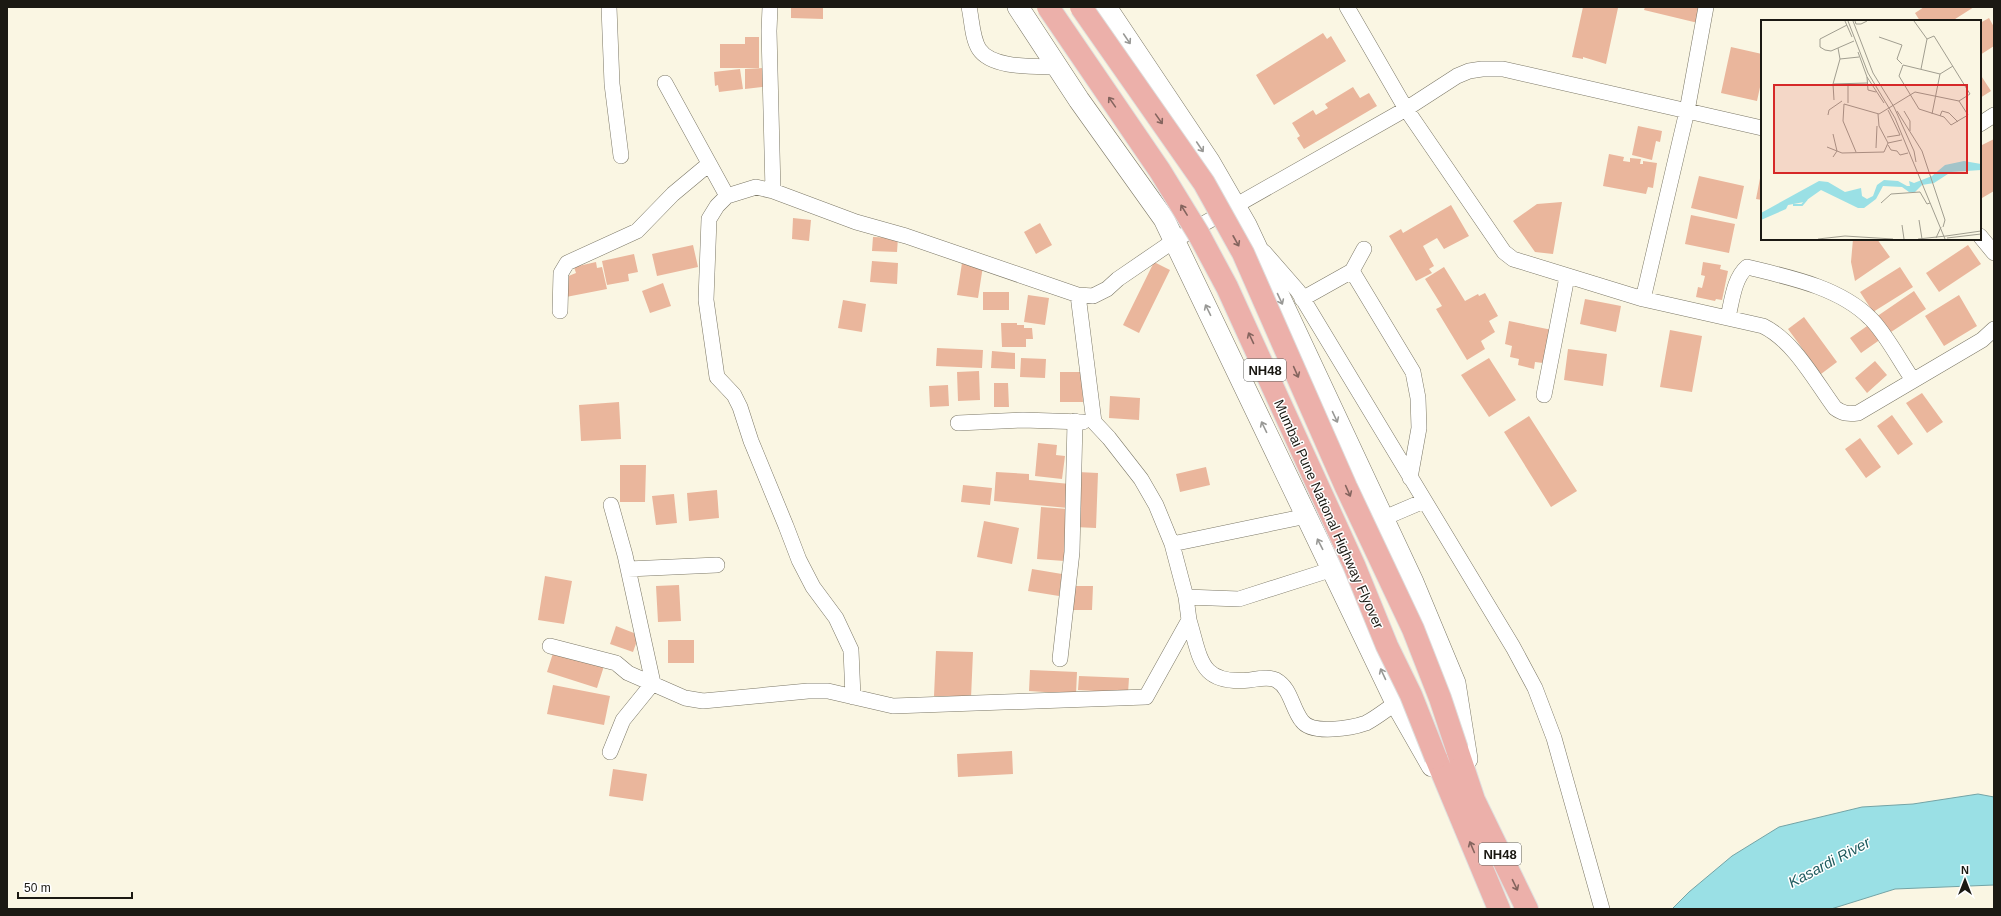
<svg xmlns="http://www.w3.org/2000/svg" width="2001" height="916" viewBox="0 0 2001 916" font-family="Helvetica,sans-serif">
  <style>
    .water { fill: #9ae0e5; stroke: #74a4a6 }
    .building { fill: #eab69c }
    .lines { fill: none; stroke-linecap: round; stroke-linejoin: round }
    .minor-casing { stroke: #7c7867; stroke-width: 16 }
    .secondary-casing { stroke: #7c7867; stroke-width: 22 }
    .trunk-casing { stroke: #dfdfde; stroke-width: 24 }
    .minor { stroke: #fff; stroke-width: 15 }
    .secondary { stroke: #fff; stroke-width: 21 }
    .trunk { stroke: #ecb0aa; stroke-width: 22 }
    .trunk-bridge-casing { stroke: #dfdfde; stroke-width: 24; stroke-linecap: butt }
    .trunk-bridge { stroke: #ecb0aa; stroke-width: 22 }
    .oneway { stroke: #989895 }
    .oneway2 { stroke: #84645e }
    .labels { text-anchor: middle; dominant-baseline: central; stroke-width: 3; stroke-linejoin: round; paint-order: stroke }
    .shield { fill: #fff; stroke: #5f5e5a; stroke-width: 1 }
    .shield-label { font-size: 13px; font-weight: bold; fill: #1b1913 }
    .street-label { font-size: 14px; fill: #1b1913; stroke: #fff }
    .water-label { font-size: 15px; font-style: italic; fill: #1f5b5e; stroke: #fff }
    .inset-river { fill: none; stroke: #9ae0e5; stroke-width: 2 }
    .inset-road { fill: none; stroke: #a19e90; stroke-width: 1 }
    .view { fill: #d62828; fill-opacity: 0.15; stroke: #d62828; stroke-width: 2 }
    .inset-edge { fill: none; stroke: #1b1913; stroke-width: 2 }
  </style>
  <rect width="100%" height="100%" fill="#faf6e3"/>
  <!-- water -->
  <path class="water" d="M1978 794 1994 797V885L1895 889 1831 909H1672L1689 892 1732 856 1779 827 1862 807 1913 804Z"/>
  <!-- building -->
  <path class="building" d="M791 7H823V19L791 18Z
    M1583 7 1618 8 1606 64 1583 57V59L1572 57Z
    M1645 7H1702L1698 23 1644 10Z
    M1924 7H1974L1952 21H1920L1915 13Z
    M1989 18 1994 27V46L1980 55V23Z
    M1323 33 1327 39 1331 36 1346 61 1274 105 1256 75Z
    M745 37H759V68H720V44H745Z
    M1731 47 1762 54V78L1757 101 1721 93Z
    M763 68 769 86 745 89V69Z
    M740 69 743 89 719 92 718 85 715 86 714 72Z
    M1980 74 1991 91 1980 98Z
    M1353 87 1360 98 1369 93 1377 106 1304 149 1297 138 1300 136 1292 123 1313 110 1316 115 1328 108 1325 104Z
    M1638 126 1662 131 1660 142 1656 141 1652 160 1632 155Z
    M1994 139V191L1982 198 1980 194V146Z
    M1609 154 1624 157 1623 161 1630 162V158L1641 159 1640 164H1643V161L1657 163 1653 188 1648 187 1646 194 1603 186Z
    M1761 173H1762V200L1756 199Z
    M1699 176 1744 186 1737 219 1691 208Z
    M1562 202 1553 254 1535 252 1513 221 1537 204Z
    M1451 205 1469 236 1444 249 1437 238 1423 246 1434 266 1429 269 1432 273 1416 281 1389 236 1401 229 1403 233Z
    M1691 215 1735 224 1729 253 1685 244Z
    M793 218 811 220 809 241 792 239Z
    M1040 223 1052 245 1036 254 1024 232Z
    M873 237 898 238 897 252 872 251Z
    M1853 239H1877L1890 257 1855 281 1851 262Z
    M693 245 698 267 657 276 652 254Z
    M1968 245 1981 264 1939 292 1926 273Z
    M634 254 638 272 628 274 629 281 607 285 602 261Z
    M872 261 898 263 897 284 870 282Z
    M596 262 597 268 602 267 607 289 566 297V277L576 273 574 267Z
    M1154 262 1170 270 1139 333 1123 325Z
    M1703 262 1721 265 1720 269 1728 271 1722 300 1716 299 1715 301 1696 297 1698 287 1702 288 1705 276 1701 275Z
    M962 263 983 266 978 298 957 295Z
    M1444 267 1465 301 1478 294 1479 296 1485 293 1498 316 1489 321 1495 332 1481 341 1485 349 1467 360 1436 309 1442 306 1425 279Z
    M1900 267 1913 287 1873 312 1860 292Z
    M663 283 671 306 650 313 642 291Z
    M1914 291 1926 309 1888 334 1876 317Z
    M983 292H1009V310H983Z
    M1028 295 1049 298 1045 325 1024 322Z
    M1959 295 1977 326 1944 346 1925 316Z
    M1585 299 1621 306 1616 332 1580 324Z
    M843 300 866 304 862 332 838 328Z
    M1804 317 1837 362 1821 374 1788 329Z
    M1509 321 1552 330 1543 363 1535 362 1534 369 1518 365 1519 359 1510 357 1512 346 1505 344Z
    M1001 323H1017V325H1024V328H1032L1033 339H1026V347H1002Z
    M1870 324 1881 339 1861 353 1850 338Z
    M1670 330 1702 336 1692 392 1660 387Z
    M937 348 983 350 982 368 936 366Z
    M1568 349 1607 354 1603 386 1564 380Z
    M992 351 1015 353V369L991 368Z
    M1021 358 1046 359 1045 378 1020 377Z
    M1489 358 1516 400 1489 417 1461 375Z
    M1875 361 1887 375 1867 393 1855 378Z
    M979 371 980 400 958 401 957 372Z
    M1060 372H1082L1083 402H1060Z
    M994 383H1008L1009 407H994Z
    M948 385 949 406 930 407 929 386Z
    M1922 393 1943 422 1927 433 1906 403Z
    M1110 396 1140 398 1139 420 1109 418Z
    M619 402 621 439 581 441 579 405Z
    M1892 415 1913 444 1898 455 1877 426Z
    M1529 416 1577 491 1551 507 1504 432Z
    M1860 438 1881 467 1866 478 1845 449Z
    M1038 443 1057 445 1056 455 1065 456 1062 479 1035 476Z
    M620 465H646L645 502H620Z
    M1206 467 1210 485 1180 492 1176 474Z
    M996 472 1029 474V480L1070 484 1068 508 994 501Z
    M1078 472 1098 473 1096 528 1075 527Z
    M963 485 992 488 990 505 961 502Z
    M717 490 719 518 689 521 687 493Z
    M674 494 677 523 656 525 652 496Z
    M1041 507 1068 509 1064 561 1037 559Z
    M984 521 1019 528 1012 564 977 557Z
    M1032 569 1062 574 1059 596 1028 591Z
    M545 576 572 581 564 624 538 620Z
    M679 585 681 621 658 622 656 586Z
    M1074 586H1093L1092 610H1073Z
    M616 626 639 635 633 652 610 644Z
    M668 640H694V663H668Z
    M554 650 604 666 597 688 547 672Z
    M936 651 973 652 971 698 934 696Z
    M1030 670 1077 672 1076 694 1029 691Z
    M1079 676 1129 678 1128 693 1078 690Z
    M553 685 610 696 604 725 547 714Z
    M1012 751 1013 774 958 777 957 754Z
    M613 769 647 774 643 801 609 796Z"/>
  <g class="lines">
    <!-- minor casing -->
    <g class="minor-casing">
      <path id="minor" d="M609 7 612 84 621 156
        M770 7 769 31 773 191
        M969 7C972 20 972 38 979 49 992 69 1035 66 1057 67
        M1347 7 1406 109 1504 252 1513 259 1643 299 1763 326C1794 341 1815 381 1835 408 1843 414 1849 414 1858 413L1982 340 1994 329
        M665 83 727 196
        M1980 124 1994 115
        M1980 236 1994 253
        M1264 252 1298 291 1513 647 1535 688 1554 738 1602 909
        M1352 271 1413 372 1418 398 1419 428 1410 478
        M1302 299 1352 271 1364 249
        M1643 299 1687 111 1706 7
        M560 311 561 273 567 263 637 231 673 194 709 164
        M1728 317C1732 301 1734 278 1747 267 1788 277 1839 287 1870 318 1885 332 1901 363 1913 380
        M1544 395 1567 277
        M958 423 1023 420 1083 422
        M1384 518 1424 501
        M1172 544 1307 516
        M628 569 717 565
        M1186 597 1239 599 1333 569
        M1189 620C1201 659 1199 685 1250 680 1258 679 1268 676 1276 680 1291 688 1292 709 1302 721 1312 735 1352 728 1366 723 1376 718 1387 709 1396 703
        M550 646 616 663 628 673 685 698 703 701 808 691H828L893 706 1146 697 1189 620 1186 597 1172 544 1156 505 1141 479 1109 438 1094 422 1078 295
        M1060 659 1072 552 1075 421
        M853 697 851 650 836 618 813 587 799 560 786 526 751 441 740 407 734 395 717 377 706 300 709 219 717 206 727 196 756 187 773 191 856 222 906 236 1078 295 1093 296 1107 289 1118 279 1175 240 1406 109 1457 76 1469 71 1482 69H1503L1762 128
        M610 752 623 720 653 683 625 555 611 505"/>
    </g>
    <!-- secondary casing -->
    <g class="secondary-casing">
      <path id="secondary" d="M1018 7 1079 100 1164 219 1396 703 1432 766
        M1106 7 1209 161 1246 225 1413 582 1455 683 1467 759"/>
    </g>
    <!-- trunk casing -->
    <g class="trunk-casing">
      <path id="trunk" d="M1457 749 1474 800 1527 909
        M1436 758 1499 909"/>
    </g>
    <!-- minor -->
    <use href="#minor" class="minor"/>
    <!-- secondary -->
    <use href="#secondary" class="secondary"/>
    <!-- trunk -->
    <use href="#trunk" class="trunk"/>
    <!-- trunk-bridge casing -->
    <g class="trunk-bridge-casing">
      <path id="trunk-bridge" d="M1048 7 1160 171 1198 233 1227 287 1354 565 1387 646 1411 695 1436 758
        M1081 7 1204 183 1243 253 1346 487 1413 629 1440 698 1457 749"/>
    </g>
    <!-- trunk-bridge -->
    <use href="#trunk-bridge" class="trunk-bridge"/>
  </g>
  <!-- one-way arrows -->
  <defs><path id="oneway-shaft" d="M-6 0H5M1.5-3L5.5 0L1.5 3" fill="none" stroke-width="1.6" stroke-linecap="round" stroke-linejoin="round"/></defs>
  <g class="oneway">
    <use href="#oneway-shaft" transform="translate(1127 39) rotate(56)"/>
    <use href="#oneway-shaft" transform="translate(1200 147) rotate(56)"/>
    <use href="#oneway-shaft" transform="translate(1280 299) rotate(65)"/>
    <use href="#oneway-shaft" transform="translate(1208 310) rotate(-116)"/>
    <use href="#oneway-shaft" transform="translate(1335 417) rotate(65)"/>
    <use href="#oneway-shaft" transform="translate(1264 427) rotate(-116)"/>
    <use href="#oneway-shaft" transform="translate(1320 544) rotate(-117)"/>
    <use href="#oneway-shaft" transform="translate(1383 674) rotate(-115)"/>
  </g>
  <g class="oneway2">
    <use href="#oneway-shaft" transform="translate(1112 102) rotate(-125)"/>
    <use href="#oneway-shaft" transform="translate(1159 119) rotate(55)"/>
    <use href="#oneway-shaft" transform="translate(1184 210) rotate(-122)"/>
    <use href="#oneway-shaft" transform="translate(1236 241) rotate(61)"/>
    <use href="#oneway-shaft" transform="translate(1251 338) rotate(-115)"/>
    <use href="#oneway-shaft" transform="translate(1296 372) rotate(66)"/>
    <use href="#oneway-shaft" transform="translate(1348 491) rotate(66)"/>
    <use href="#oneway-shaft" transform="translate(1472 847) rotate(-113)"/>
    <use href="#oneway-shaft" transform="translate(1515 885) rotate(64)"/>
  </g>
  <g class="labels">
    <!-- shield labels -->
    <g class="shield">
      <rect x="1244" y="359" width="42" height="22" rx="3"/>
      <rect x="1479" y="843" width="42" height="22" rx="3"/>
    </g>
    <g class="shield-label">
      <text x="1265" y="370">NH48</text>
      <text x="1500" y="854">NH48</text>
    </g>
    <!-- street labels -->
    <g class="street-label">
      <text transform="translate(1329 514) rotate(66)">Mumbai Pune National Highway Flyover</text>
    </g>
    <!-- water labels -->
    <g class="water-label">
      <text transform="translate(1829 862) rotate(-28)">Kasardi River</text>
    </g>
  </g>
  <!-- overview -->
  <g transform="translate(1761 20)">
    <rect width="220" height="220" fill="#faf6e3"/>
    <path d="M203 141 220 144V150L190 152 173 163 161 165 154 172H148L141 167 122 166 115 179 103 188H97L60 170 43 182 27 185 25 189 0 200V193L58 161 67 162 84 172 100 168 101 176 106 179 112 176 116 165 123 160 137 161 146 166H149L148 161 153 163 171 156 184 145Z" fill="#9ae0e5"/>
    <path class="inset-river" d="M32 185H41L46 179"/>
    <path class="inset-road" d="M84 1 91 17M87 1 107 53 134 98 184 219M92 1 112 53 133 87 153 131 155 142M94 1 95 4H100L106 1M153 1 166 19 160 49M86 5 59 19V27L64 30 70 31 93 21M118 17 141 25 136 39 141 44M97 32 106 57 123 83M79 39 98 37M192 46 179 54 142 45 138 56 158 89 183 97 190 105 207 95 198 81M106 57 107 70 115 72M72 64 106 63M87 64V83M73 80 72 64 79 39 77 28M127 90 139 115M136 91 161 131 184 200 182 207M143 91 149 101V111M171 94 179 54M67 95 68 90 81 81M179 96 181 91 188 93 197 102M126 117 139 115M127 123 141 120M127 125 130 130 136 131 139 135 147 133M66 127 81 133 123 132 127 123 118 106 117 94M115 128 116 106M95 132 82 101 83 84 118 94 154 72 198 81 209 74 173 16 166 19M72 137 76 131 72 114M120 183 130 174 159 172 166 184 169 183M158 200 161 219M141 205 143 219M185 216 220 211M175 218 180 207M186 218 220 214M57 219 84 216 132 219M157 219 185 216"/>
    <path class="view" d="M13 65H206V153H13Z"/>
    <rect width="220" height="220" class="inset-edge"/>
  </g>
  <!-- border -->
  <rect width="2001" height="916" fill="none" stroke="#1b1913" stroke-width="16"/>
  <!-- north arrow -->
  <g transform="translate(1965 880)" stroke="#ffffff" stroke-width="3" paint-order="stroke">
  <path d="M0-3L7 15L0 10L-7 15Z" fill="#1b1913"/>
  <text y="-6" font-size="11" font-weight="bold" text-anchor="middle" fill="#1b1913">N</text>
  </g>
  <!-- scale -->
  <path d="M18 892v6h114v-6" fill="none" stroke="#1b1913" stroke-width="2"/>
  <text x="24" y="892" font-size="12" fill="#1b1913" stroke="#ffffff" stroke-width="3" paint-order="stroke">50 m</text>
</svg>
